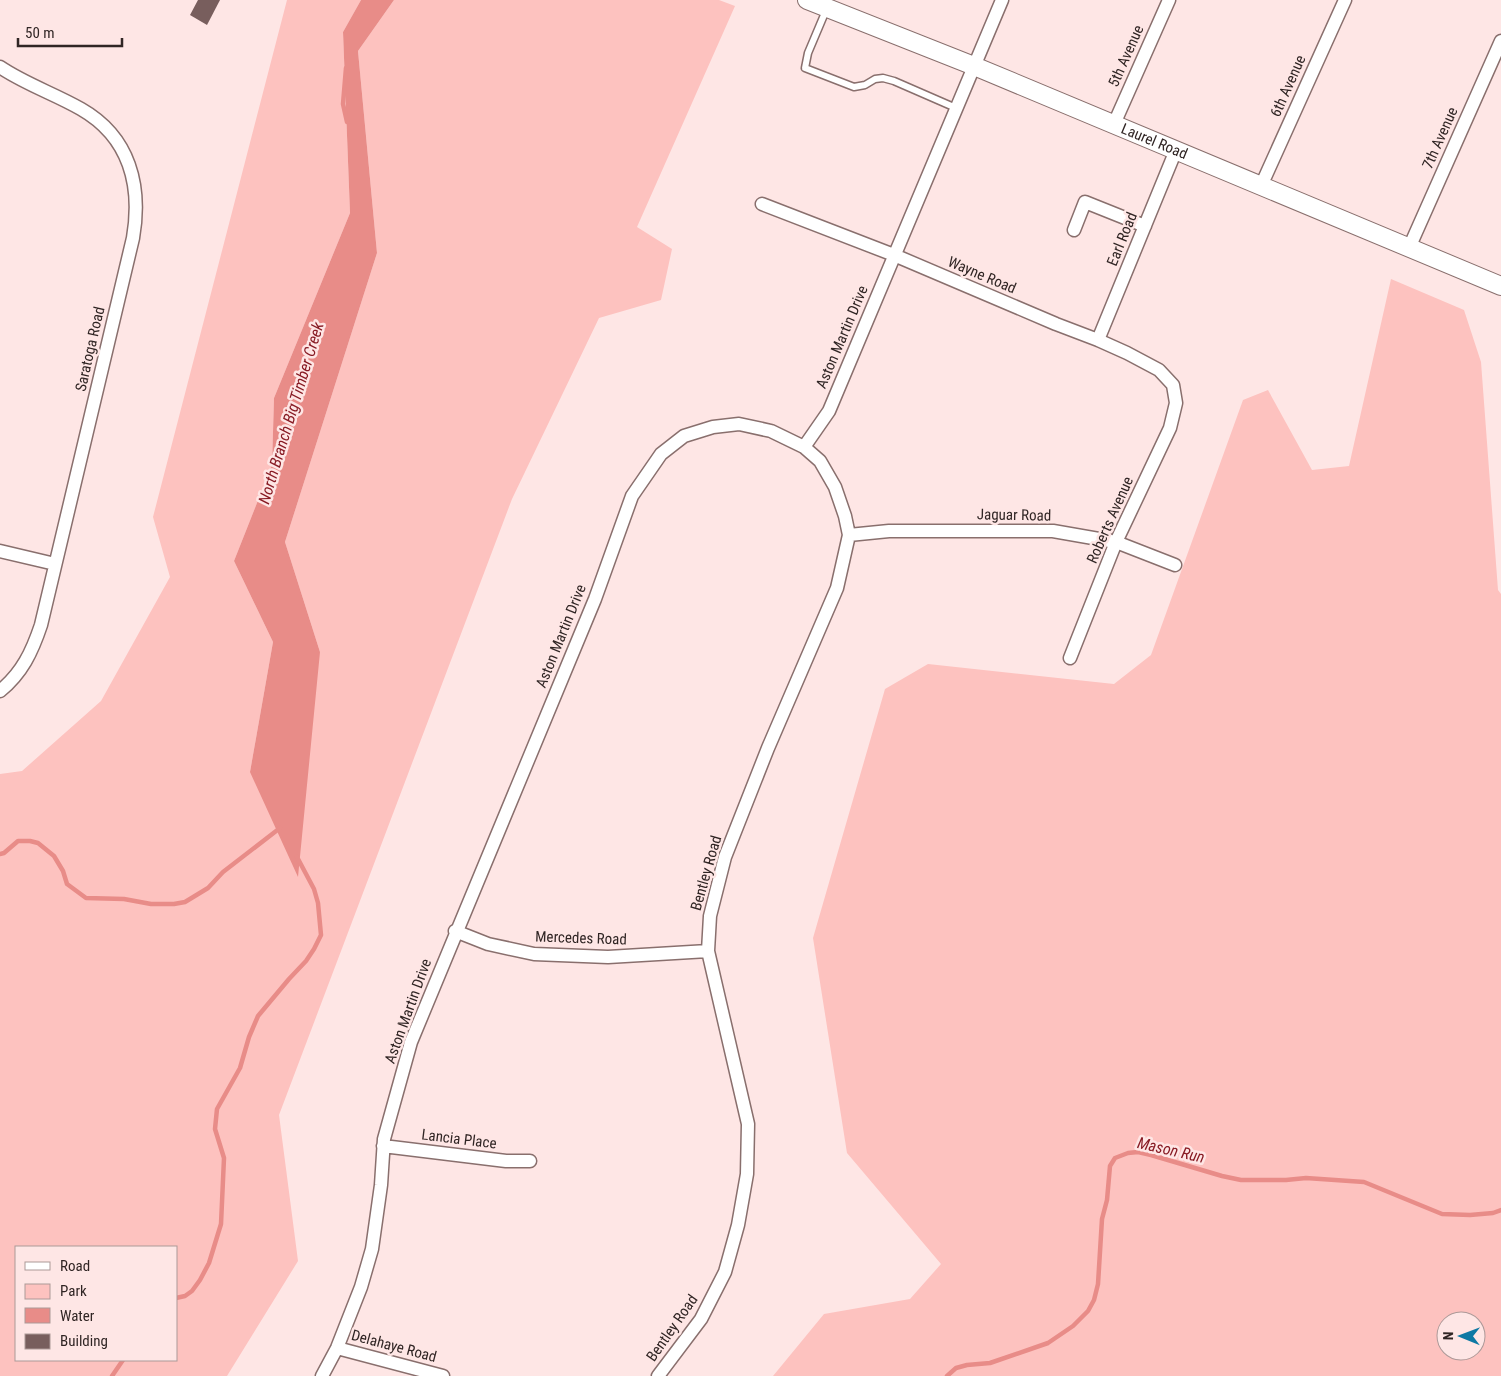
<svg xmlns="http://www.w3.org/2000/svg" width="1501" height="1376" viewBox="0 0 1501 1376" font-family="'Roboto Condensed',sans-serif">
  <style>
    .green { fill: #fdc2bf; fill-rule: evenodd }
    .water { fill: #e88c88 }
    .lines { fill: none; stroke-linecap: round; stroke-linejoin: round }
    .stream { stroke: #e88c88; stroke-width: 4.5 }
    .building { fill: #785e5d }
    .lane-casing { stroke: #896f6d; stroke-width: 9 }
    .street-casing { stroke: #896f6d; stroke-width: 15 }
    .secondary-casing { stroke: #896f6d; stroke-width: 20 }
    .lane { stroke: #fff; stroke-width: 6 }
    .street { stroke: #fff; stroke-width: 12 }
    .secondary { stroke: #fff; stroke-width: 18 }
    .labels { text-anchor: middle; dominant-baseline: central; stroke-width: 5; stroke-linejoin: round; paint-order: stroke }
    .street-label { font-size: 15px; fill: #302524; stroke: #fee6e5 }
    .water-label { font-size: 16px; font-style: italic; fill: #881b24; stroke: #fee6e5 }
  </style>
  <rect width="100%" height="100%" fill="#fee6e5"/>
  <!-- green -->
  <path class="green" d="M287 0H361L343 32 350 213 274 398 272 465 234 561 273 642 250 772 320 652 285 542 377 253 358 51 394 0H719L735 6 637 227 672 249 661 300 599 318 512 499 279 1115 298 1261 227 1376H0V774L22 771 101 701 170 577 153 517ZM16 1247H176V1360H16Z
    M1391 279 1464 310 1481 362 1498 590 1501 594V1376H773L824 1314 910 1299 941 1264 847 1153 813 938 885 689 928 664 1114 684 1151 655 1243 400 1268 390 1312 470 1349 466ZM1446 1321H1476V1351H1446Z"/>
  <!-- water -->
  <path class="water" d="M361 0H394L358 51 377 253 285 542 320 652 298 877 250 772 273 642 234 561 272 465 274 398 350 213 343 32Z"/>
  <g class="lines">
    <!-- stream -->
    <path class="stream" d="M346 68 343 104 347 122
      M0 854 4 853 18 841H30L38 843 54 856 63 871 67 884 86 898 124 899 151 904H174L185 902 208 888 223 872 280 828
      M176 1298 185 1296 192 1291 200 1280 209 1263 221 1224 224 1158 215 1129 217 1109 240 1068 249 1037 258 1016 289 979 306 961 314 949 321 935 318 903 314 889 297 857
      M112 1376 123 1360
      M947 1376 956 1368 967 1365 990 1363 1048 1343 1073 1326 1088 1311 1094 1300 1098 1284 1102 1219 1107 1200 1110 1166 1115 1158 1128 1153 1138 1152 1151 1155 1222 1176 1241 1180H1286L1306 1178 1364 1182 1442 1214 1470 1215 1493 1213 1501 1210"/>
  </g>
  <!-- building -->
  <path class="building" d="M198 0H220L207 25 190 15Z"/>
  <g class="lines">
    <!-- lane casing -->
    <g class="lane-casing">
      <path id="lane" d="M827 8 808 53 805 68 854 87 865 85 875 79 883 78 894 81 956 108"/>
    </g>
    <!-- street casing -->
    <g class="street-casing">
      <path id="street" d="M0 67C25 84 55 94 81 109 130 137 142 186 133 238L41 625C32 652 22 673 0 691
        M1114 124 1169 0
        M1261 186 1345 0
        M762 204 894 255 1056 324 1098 340 1127 353 1159 370 1173 385 1176 403 1170 428 1116 542 1070 658
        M1074 230 1085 202 1145 226
        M1409 248 1501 41
        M1098 340 1176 150
        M804 447 829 411 1002 0
        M849 535 889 531H1053L1116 542 1175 565
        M0 551 55 564
        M455 931 488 944 534 954 608 957 708 951
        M383 1146 506 1161H530
        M337 1348 443 1376
        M322 1376 337 1348 361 1287 372 1249 381 1185 384 1139 411 1042 595 599 632 496 661 454 684 436 713 427 739 424 771 431 804 447 820 461 835 487 845 516 849 535 837 588 768 748 725 857 710 916 708 951 748 1124 747 1174 738 1225 725 1272 701 1319 658 1376"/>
    </g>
    <!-- secondary casing -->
    <g class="secondary-casing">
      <g id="secondary">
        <path id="s1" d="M807 0 974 66 1501 286"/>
      </g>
    </g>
    <!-- lane -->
    <use href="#lane" class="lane"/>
    <!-- street -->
    <use href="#street" class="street"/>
    <!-- secondary -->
    <use href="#secondary" class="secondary"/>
  </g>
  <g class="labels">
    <!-- street labels -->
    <g class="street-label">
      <text transform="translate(1126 56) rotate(-66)">5th Avenue</text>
      <text transform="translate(1288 86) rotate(-66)">6th Avenue</text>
      <text transform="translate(1440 138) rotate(-66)">7th Avenue</text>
      <text stroke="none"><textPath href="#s1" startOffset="375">Laurel Road</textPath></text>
      <text transform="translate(1122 239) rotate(-68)">Earl Road</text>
      <text transform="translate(982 275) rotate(23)">Wayne Road</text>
      <text transform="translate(842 337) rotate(-67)">Aston Martin Drive</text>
      <text transform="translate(90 349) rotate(-77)">Saratoga Road</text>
      <text transform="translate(1014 515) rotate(1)">Jaguar Road</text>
      <text transform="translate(1110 520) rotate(-66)">Roberts Avenue</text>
      <text transform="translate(561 636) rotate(-68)">Aston Martin Drive</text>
      <text transform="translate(706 873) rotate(-74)">Bentley Road</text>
      <text transform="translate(581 938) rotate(2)">Mercedes Road</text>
      <text transform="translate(408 1011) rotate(-70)">Aston Martin Drive</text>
      <text transform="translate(459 1139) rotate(7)">Lancia Place</text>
      <text transform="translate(672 1328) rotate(-55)">Bentley Road</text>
      <text transform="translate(394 1346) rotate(15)">Delahaye Road</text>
    </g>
    <!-- water labels -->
    <g class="water-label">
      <text transform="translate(291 413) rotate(-73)">North Branch Big Timber Creek</text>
      <text transform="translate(1171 1150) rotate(13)">Mason Run</text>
    </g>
  </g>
  <!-- legend -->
  <rect x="15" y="1246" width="162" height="115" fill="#fee6e5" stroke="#ac9998"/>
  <rect x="25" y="1262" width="25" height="8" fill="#ffffff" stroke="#ac9998"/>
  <text x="60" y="1271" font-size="15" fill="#302524">Road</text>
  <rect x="25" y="1284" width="25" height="15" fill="#fdc2bf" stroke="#ac9998"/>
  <text x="60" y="1296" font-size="15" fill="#302524">Park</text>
  <rect x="25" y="1308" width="25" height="15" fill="#e88c88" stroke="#ac9998"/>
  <text x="60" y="1321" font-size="15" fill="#302524">Water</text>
  <rect x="25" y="1334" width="25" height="15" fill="#785e5d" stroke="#ac9998"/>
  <text x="60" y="1346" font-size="15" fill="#302524">Building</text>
  <!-- north arrow -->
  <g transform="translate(1461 1336) rotate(271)"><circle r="24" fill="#fee6e5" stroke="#ac9998"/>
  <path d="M0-4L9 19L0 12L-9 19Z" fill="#0e79a4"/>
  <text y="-8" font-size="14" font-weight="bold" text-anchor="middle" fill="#302524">N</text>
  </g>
  <!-- scale -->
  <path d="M18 38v8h104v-8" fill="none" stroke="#302524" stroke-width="2.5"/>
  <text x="25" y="38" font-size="15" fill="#302524" stroke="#fee6e5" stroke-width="4" paint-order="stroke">50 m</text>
</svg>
